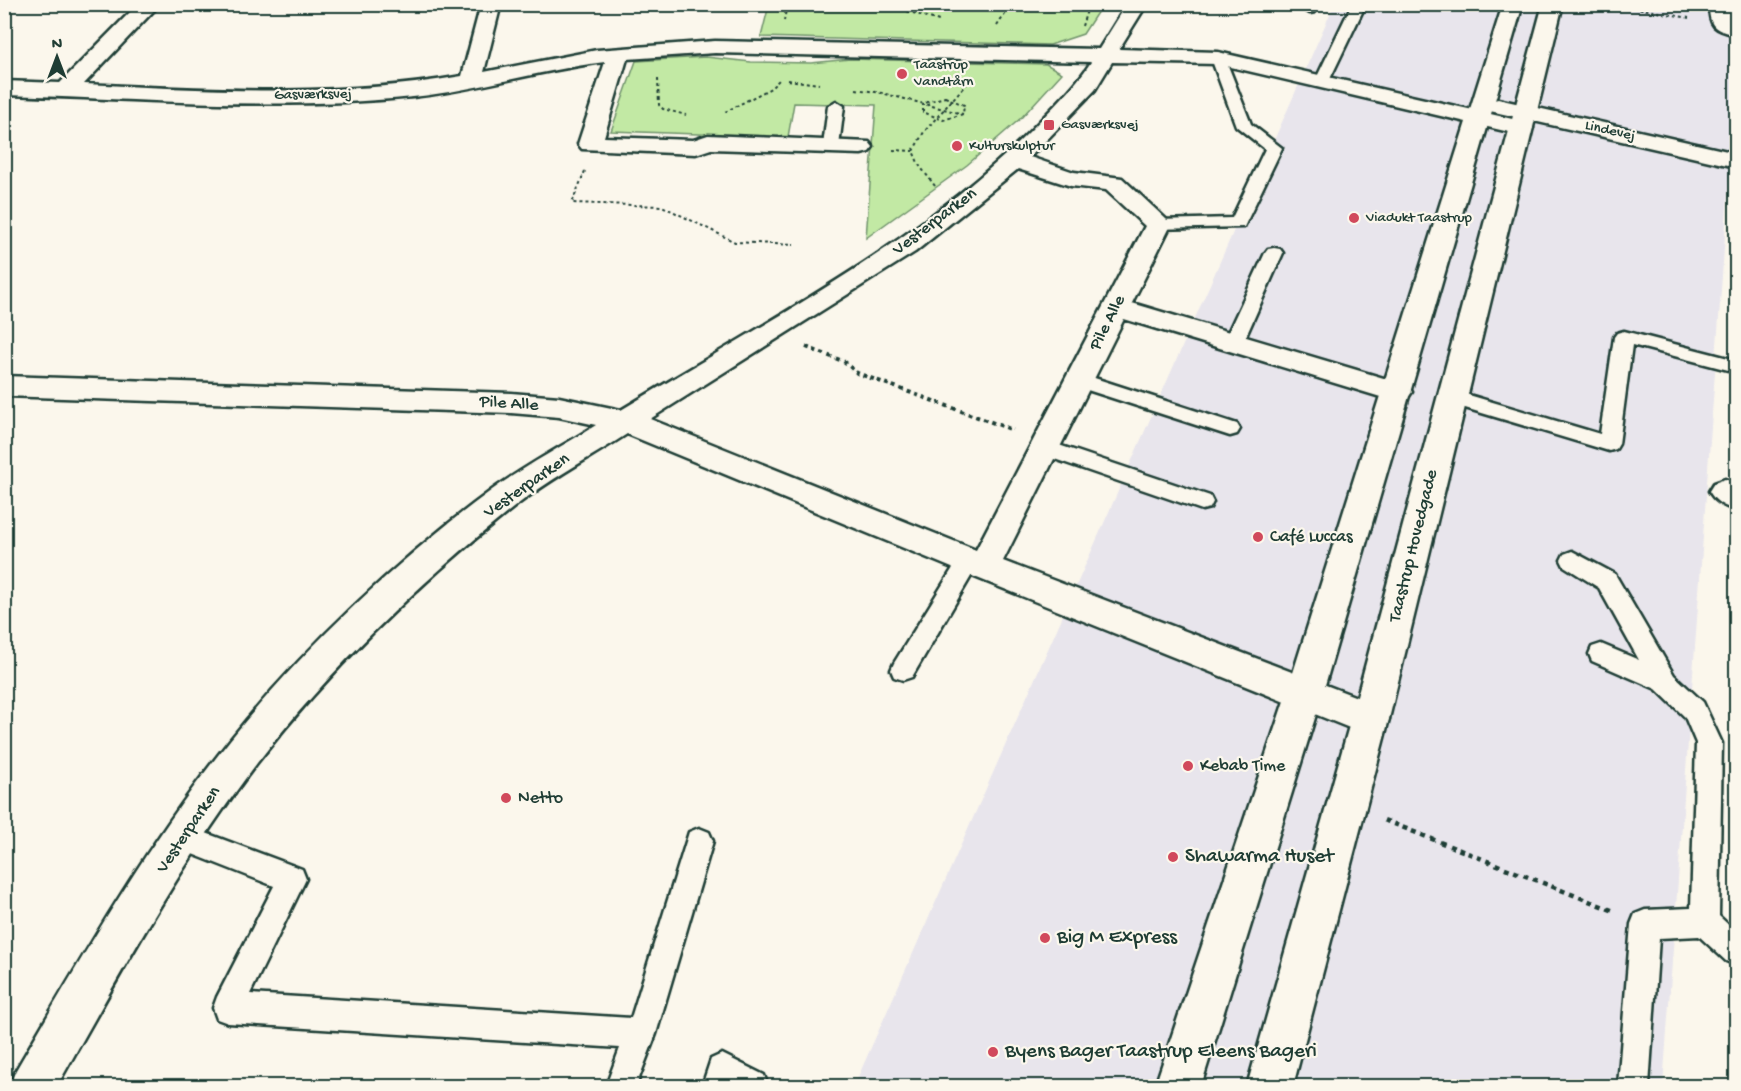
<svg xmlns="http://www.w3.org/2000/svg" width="1741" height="1091" viewBox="0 0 1741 1091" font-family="'Gochi Hand',sans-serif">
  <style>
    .built { fill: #e8e5ec }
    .green { fill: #c2e9a4; stroke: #70936c; stroke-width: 1.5 }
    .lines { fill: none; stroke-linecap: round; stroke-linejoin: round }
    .lane-casing { stroke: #1f3d34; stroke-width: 5 }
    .street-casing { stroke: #1f3d34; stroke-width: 5 }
    .secondary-casing { stroke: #1f3d34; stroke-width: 5 }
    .path-far2 { stroke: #1f3d34; stroke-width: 2; stroke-dasharray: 3 3; stroke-linecap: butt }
    .path-far1 { stroke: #1f3d34; stroke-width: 4; stroke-dasharray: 4 4; stroke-linecap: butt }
    .path { stroke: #1f3d34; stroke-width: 4.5; stroke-dasharray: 5 5; stroke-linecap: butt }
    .lane { fill: #fbf7ec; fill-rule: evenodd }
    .street { fill: #fbf7ec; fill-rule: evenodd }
    .secondary { fill: #fbf7ec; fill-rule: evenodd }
    .poi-dot { fill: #d1495b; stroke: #fbf7ec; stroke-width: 2 }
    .labels { text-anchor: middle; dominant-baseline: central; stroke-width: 4.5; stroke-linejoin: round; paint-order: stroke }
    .far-poi-label { font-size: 15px; fill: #1f3d34; stroke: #fbf7ec; text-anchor: start }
    .far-street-label { font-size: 15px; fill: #1f3d34; stroke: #fbf7ec }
    .street-label { font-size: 18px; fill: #1f3d34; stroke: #fbf7ec }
    .poi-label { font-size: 18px; fill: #1f3d34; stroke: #fbf7ec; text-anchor: start }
    .near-poi-label { font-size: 21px; fill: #1f3d34; stroke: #fbf7ec; text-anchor: start }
  </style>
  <rect width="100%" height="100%" fill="#fbf7ec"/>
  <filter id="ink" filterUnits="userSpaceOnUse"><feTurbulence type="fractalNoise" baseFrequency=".0167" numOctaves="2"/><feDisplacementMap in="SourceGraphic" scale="12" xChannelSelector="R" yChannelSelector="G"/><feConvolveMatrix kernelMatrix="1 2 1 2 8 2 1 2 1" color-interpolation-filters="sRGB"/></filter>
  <g filter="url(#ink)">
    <!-- built -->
    <path class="built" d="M1334 5H1736V84L1663 1086H854Z"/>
    <!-- green -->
    <path class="green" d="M769 5V4L1102 5 1083 34 1050 45 761 37Z
      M706 57 751 62 811 63 850 59 1046 64 1062 73 1021 118 967 165 866 238 876 105 794 103 788 137 611 131 636 61Z"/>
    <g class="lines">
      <!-- lane casing -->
      <g class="lane-casing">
        <path id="lane" d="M1305 4H1319L1315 12 1310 13 1303 9Z
          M1352 4H1366L1329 81 1322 85 1317 84 1315 81Z
          M1218 54 1225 58 1251 124 1282 148 1244 227 1152 229 1149 225 1152 221 1158 220 1232 218 1265 149 1236 126 1211 58Z
          M836 101 844 106 839 146 831 151 823 146 828 106Z
          M1274 248 1280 249 1283 253 1243 343 1240 347 1233 349 1226 347 1223 343 1265 253 1268 249Z
          M1624 331 1736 360V372L1632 345 1619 444 1616 449 1609 451 1445 402 1442 397 1445 392 1452 390 1600 434 1614 337 1617 333Z
          M1079 373 1237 424 1240 429 1237 434 1230 436 1072 385 1069 380 1072 375Z
          M1044 440 1210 496 1213 502 1210 508 1202 510 1037 453 1034 448 1037 443Z
          M1572 551 1615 574 1674 675 1703 702 1722 743 1719 916 1736 932V965L1726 961 1699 936 1659 938 1649 1086H1618L1631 924 1635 914 1645 910 1691 908 1696 743 1685 717 1656 689 1592 661 1589 654 1592 647 1601 644 1639 660 1599 588 1564 566 1561 560 1564 554Z
          M969 552 977 555 980 561 912 677 903 680 894 677 891 670 894 663 961 555Z
          M182 824 302 869 306 879 250 994 631 1018 689 832 699 828 709 832 713 841 656 1034 636 1086H606L620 1048 228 1023 217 1019 213 1008 217 997 274 886 172 846 168 837 172 828Z
          M722 1054 764 1075 768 1086H702L711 1059Z"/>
      </g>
      <!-- street casing -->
      <g class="street-casing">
        <path id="street" d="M138 4H160L84 84C209 90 337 98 462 76L481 4H501L484 72 597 50 715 41 1099 49 1127 4H1147L1119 49 1218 52 1530 123 1533 128 1530 133 1522 135 1218 64 1112 62 1095 90 1030 157 1074 172 1122 178 1167 220 1171 225 1132 303 1407 385 1412 392 1407 399 1397 402 1124 319 1003 561 1383 707 1389 719 1383 731 1370 735 1357 731 957 570 627 434C590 458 548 480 513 508 419 583 331 668 257 763 180 864 119 976 57 1086H9L16 1070C82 957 148 842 230 740 303 649 398 559 492 490 525 466 561 447 596 425L559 417 511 413 4 396V376L511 393 559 397 621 410C759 326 917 245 1031 130 1052 108 1074 88 1091 62L715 53 627 59 604 137 693 140 708 135 869 142 873 147 869 152 861 154 711 149 696 154 582 149 578 144 605 62C540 70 478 90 413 97 277 111 140 99 4 95V81L60 83ZM1018 169 1071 186 1106 190 1145 226 976 550 650 419 915 252Z
          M1709 4H1729V18L1736 22V35C1714 30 1709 27 1709 4Z
          M1498 99 1736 153V167L1490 111 1487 106 1490 101Z
          M1725 479 1736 483V510C1724 507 1715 502 1709 491L1714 483Z"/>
      </g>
      <!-- secondary casing -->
      <g class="secondary-casing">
        <path id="secondary" d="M1503 4H1523L1323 692 1201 1086H1155L1287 692Z
          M1543 4H1563L1389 719 1293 1086H1247L1351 719Z"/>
      </g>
      <!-- path-far2 -->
      <path class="path-far2" d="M1616 4 1689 18
        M890 6 939 21
        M784 21 787 4
        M997 26 1012 4
        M1082 26 1089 4
        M658 79 659 105 663 109 686 115
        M788 80 819 84
        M856 89 882 93 963 114
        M945 97 964 105 963 114 943 120 923 112V103Z
        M725 112 771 88 780 79
        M893 150 913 151
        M585 171 572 203 662 206 735 242 794 245
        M935 186 919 165 913 151 924 132 968 82"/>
      <!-- path-far1 -->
      <path class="path-far1" d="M806 347 845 362 857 373 1013 430"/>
      <!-- path -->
      <path class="path" d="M1384 820 1614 911"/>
      <!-- lane -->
      <use href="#lane" class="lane"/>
      <!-- street -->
      <use href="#street" class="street"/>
      <!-- secondary -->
      <use href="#secondary" class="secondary"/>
    </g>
  </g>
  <!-- markers -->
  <g class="poi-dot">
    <circle cx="902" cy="74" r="6"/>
    <rect x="1043" y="119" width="12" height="12" rx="3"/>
    <circle cx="957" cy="146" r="6"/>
    <circle cx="1354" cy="218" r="6"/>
    <circle cx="1258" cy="537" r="6"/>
    <circle cx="1188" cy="766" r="6"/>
    <circle cx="506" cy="798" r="6"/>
    <circle cx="1173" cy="857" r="6"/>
    <circle cx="1045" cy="938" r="6"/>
    <circle cx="993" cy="1052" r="6"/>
  </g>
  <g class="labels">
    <!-- far-poi labels -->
    <g class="far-poi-label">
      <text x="914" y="65">Taastrup<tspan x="914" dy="17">Vandtårn</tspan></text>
      <text x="1061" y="125">Gasværksvej</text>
      <text x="969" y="146">Kulturskulptur</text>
      <text x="1366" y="218">Viadukt Taastrup</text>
    </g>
    <!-- far-street labels -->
    <g class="far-street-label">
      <text transform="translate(313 95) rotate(-1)">Gasværksvej</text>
      <text transform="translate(1610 131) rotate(13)">Lindevej</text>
    </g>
    <!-- street labels -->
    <g class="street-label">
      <text transform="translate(935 222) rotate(-37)">Vesterparken</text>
      <text transform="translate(1108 323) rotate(-63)">Pile Alle</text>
      <text transform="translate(509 404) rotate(4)">Pile Alle</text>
      <text transform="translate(527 486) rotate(-35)">Vesterparken</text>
      <text transform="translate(1414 546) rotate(-76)">Taastrup Hovedgade</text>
      <text transform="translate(189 830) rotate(-56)">Vesterparken</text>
    </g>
    <!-- poi labels -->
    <g class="poi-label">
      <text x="1270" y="537">Café Luccas</text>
      <text x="1200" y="766">Kebab Time</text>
      <text x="518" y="798">Netto</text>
    </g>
    <!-- near-poi labels -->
    <g class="near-poi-label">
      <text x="1185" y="857">Shawarma Huset</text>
      <text x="1057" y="938">Big M Express</text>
      <text x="1005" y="1052">Byens Bager Taastrup Eleens Bageri</text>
    </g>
  </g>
  <!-- margin -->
  <rect width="1741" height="1091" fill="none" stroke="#fbf7ec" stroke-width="24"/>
  <rect x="12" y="12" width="1717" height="1067" fill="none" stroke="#1f3d34" stroke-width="2" filter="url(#ink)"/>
  <!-- north arrow -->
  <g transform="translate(57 57)" stroke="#fbf7ec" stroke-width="4.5" paint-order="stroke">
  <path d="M0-4.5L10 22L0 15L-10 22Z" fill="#1f3d34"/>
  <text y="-9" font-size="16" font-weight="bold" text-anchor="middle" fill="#1f3d34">N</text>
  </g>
</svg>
